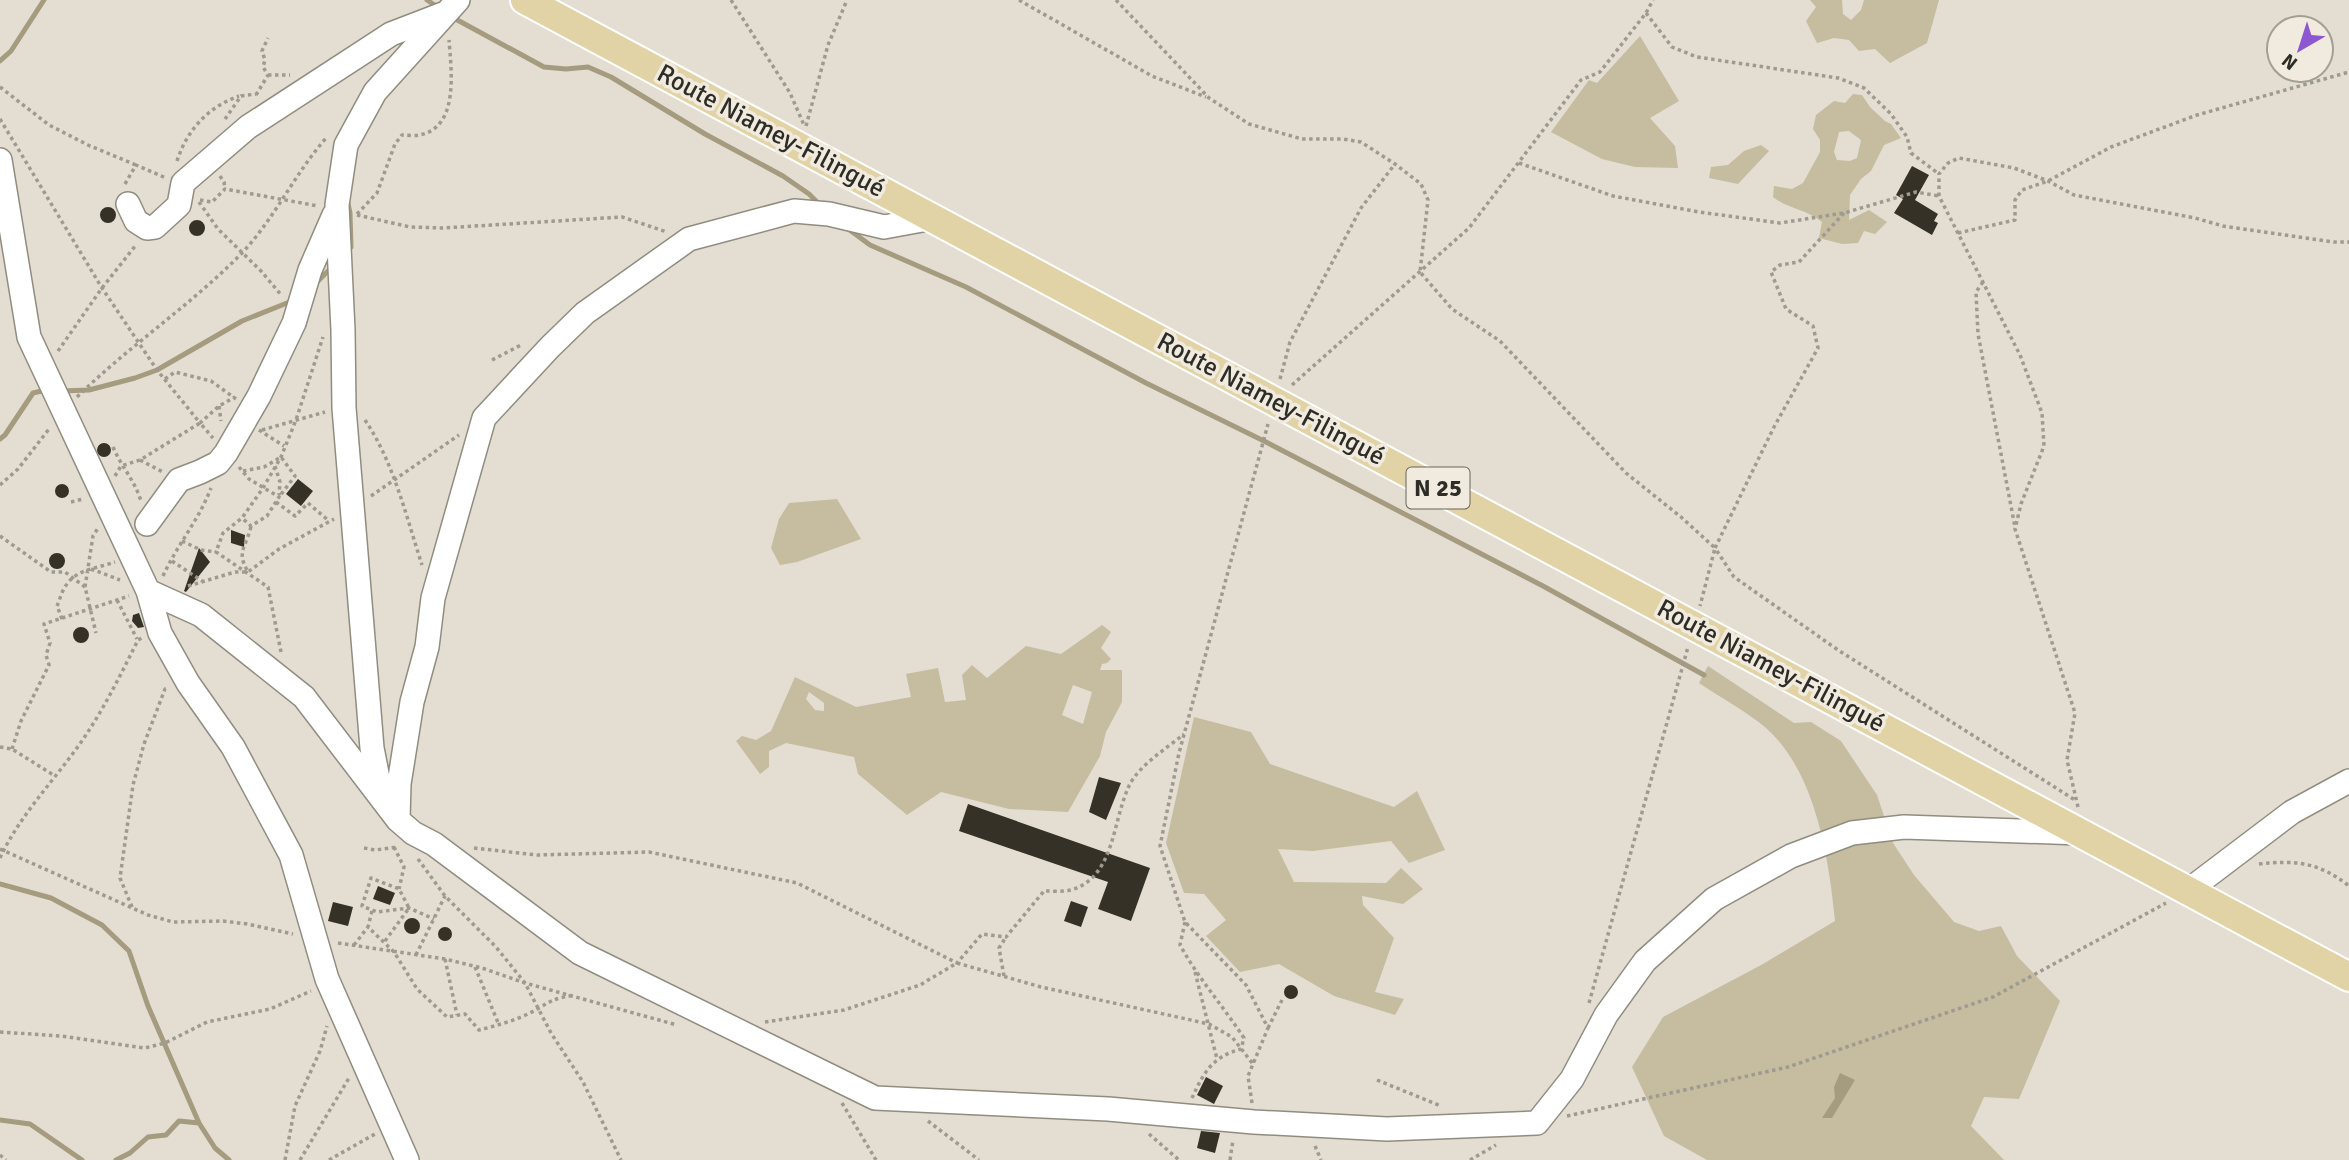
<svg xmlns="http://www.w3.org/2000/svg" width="2349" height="1160" viewBox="0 0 2349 1160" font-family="Signika,sans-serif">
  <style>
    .green { fill: #c6bca0; fill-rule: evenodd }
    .water { fill: #a59b7f }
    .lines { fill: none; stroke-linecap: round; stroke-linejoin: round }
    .stream { stroke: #a59b7f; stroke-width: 5 }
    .building { fill: #353127 }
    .minor-casing { stroke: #908c7f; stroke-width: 26 }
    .major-casing { stroke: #fff; stroke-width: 32 }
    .path { stroke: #9e9a90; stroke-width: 3.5; stroke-dasharray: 3.5 3.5; stroke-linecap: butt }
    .minor { stroke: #fff; stroke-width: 23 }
    .major { stroke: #e2d3a6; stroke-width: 28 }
    .labels { text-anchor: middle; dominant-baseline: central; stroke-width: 7; stroke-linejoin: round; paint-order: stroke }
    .shield { fill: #f0ebde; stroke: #68655e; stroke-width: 2 }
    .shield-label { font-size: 24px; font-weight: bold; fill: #2e2c27 }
    .street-label { font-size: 26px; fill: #2e2c27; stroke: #f0ebde }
  </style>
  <rect width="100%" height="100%" fill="#e3ded1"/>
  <!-- green -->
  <path class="green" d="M1810 0H1842L1843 14 1851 20 1861 10 1864 0H1939L1927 43 1890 63 1875 49 1859 51 1849 40 1834 38 1817 43 1806 21 1816 7Z
    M1640 36 1679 101 1650 118 1675 146 1678 168 1635 167 1602 159 1551 132 1589 80 1597 83Z
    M1853 94 1862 95 1870 107 1885 121 1891 124 1901 138 1884 145 1871 171 1861 179 1850 195 1849 220 1869 210 1887 222 1875 234 1864 231 1858 243 1842 244 1819 238 1822 222C1806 209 1788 209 1773 197L1774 186 1792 189 1803 183 1820 152V140L1813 129 1816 115 1834 101 1845 103ZM1849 131 1861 140 1857 158 1850 161 1837 160 1834 152 1839 132Z
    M1761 145 1769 151 1738 184 1709 178 1711 167 1728 165 1744 151Z
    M837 499 861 539 797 562 780 565 771 548 779 519 789 503Z
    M1102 625 1111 632 1101 648 1111 659 1107 663 1102 664 1100 670H1122V702L1106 732 1100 756 1068 812 1009 809 941 792 907 815 858 774 854 757 786 743 769 751V767L760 774 736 741 742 736 756 740 771 731 795 677 856 707 911 697 906 674 938 668 945 702 966 700 962 675 972 665 987 678 1026 646 1061 654ZM1073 685 1092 692 1083 724 1062 715ZM809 692 824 703V711L815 710 806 699Z
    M1708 666 1794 723 1811 722 1841 741 1877 795 1893 843 1914 875 1954 922 1979 931 2001 926 2017 956 2060 1001 2019 1099 1984 1097 1971 1126 2004 1160H1707L1664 1136 1632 1067 1663 1017 1763 964 1835 921C1829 859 1816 772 1766 728 1746 711 1721 698 1699 683Z
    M1194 717 1251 732 1270 764 1394 807 1417 791 1445 850 1409 863 1391 841 1313 851 1278 849 1294 882 1386 883 1401 868 1423 889 1403 904 1362 896 1363 905 1394 938 1375 992 1404 999 1395 1015 1334 996 1279 964 1240 972 1206 936 1226 920 1204 894 1184 893 1166 843Z"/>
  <!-- water -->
  <path class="water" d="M1840 1073 1855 1080 1832 1118H1822L1835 1098 1834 1087Z"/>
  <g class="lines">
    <!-- stream -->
    <path class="stream" d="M427 0 439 8
      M450 16 544 67 566 69 588 67 611 77 705 134 783 176 809 194 821 206
      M0 61 11 51 44 0
      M847 228 870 245 966 287 1146 383 1264 441 1543 586 1704 675
      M345 253 351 247 350 213 347 199
      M316 283 334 265
      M62 391 89 390 135 378 157 370 242 321 292 301
      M0 439 5 435 33 393 46 390
      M0 884 51 898 102 925 129 951 148 1006 199 1123 215 1148 229 1160
      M0 1120 30 1124 82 1160
      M116 1160 130 1153 148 1137 166 1135 179 1121 199 1123"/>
  </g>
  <!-- building -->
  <path class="building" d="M1912 166 1929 175 1915 200 1938 214 1934 221 1938 223 1932 235 1894 213 1903 199 1896 195Z
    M100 215a8 8 0 1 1 16 0a8 8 0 1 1-16 0Z
    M189 228a8 8 0 1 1 16 0a8 8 0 1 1-16 0Z
    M97 450a7 7 0 1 1 14 0a7 7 0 1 1-14 0Z
    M298 479 313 491 301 506 286 494Z
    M55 491a7 7 0 1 1 14 0a7 7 0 1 1-14 0Z
    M231 530 245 535 244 547 231 543Z
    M199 548 210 562 186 592 184 591Z
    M49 561a8 8 0 1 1 16 0a8 8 0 1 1-16 0Z
    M139 613 144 627 138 628 132 621 133 615Z
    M73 635a8 8 0 1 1 16 0a8 8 0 1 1-16 0Z
    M1099 777 1121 783 1106 820 1089 812Z
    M968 804 1150 868 1131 921 1098 909 1108 882 959 831Z
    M378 886 395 893 390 905 373 899Z
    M1071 901 1088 907 1081 927 1064 921Z
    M333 902 353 907 348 926 328 921Z
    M404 926a8 8 0 1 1 16 0a8 8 0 1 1-16 0Z
    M438 934a7 7 0 1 1 14 0a7 7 0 1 1-14 0Z
    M1284 992a7 7 0 1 1 14 0a7 7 0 1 1-14 0Z
    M1206 1077 1223 1086 1214 1104 1197 1095Z
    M1201 1131 1220 1133 1215 1153 1197 1148Z"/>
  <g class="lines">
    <!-- minor casing -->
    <g class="minor-casing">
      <path id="minor" d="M0 160 29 337 148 591 201 615 304 697 398 820 413 833 434 844 580 953 875 1098 1108 1109 1254 1122 1387 1129 1537 1123 1572 1079 1606 1015 1645 961 1714 899 1791 856 1852 833 1904 827 2080 833
        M128 204 136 221 147 228 155 227 179 205 183 183 248 127 391 34 443 14
        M147 524 179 480 200 472 218 463 226 453 259 396 294 323 310 270 334 215
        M148 591 160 633 188 683 233 747 291 855 327 979 407 1160
        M381 794 372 748 344 408 343 330 337 205 346 145 375 92 458 0
        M398 820 399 784 412 702 427 647 433 598 484 418 550 347 585 313 689 239 794 211 829 214 884 227 933 218
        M2189 890 2292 812 2349 781"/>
    </g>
    <!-- major casing -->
    <g class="major-casing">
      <path id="major" d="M525 0 2349 977"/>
    </g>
    <!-- path -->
    <path class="path" d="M731 0 790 93 804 125
      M1019 0 1152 76 1206 97
      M1116 0 1209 98 1249 124 1302 139H1343L1361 142 1395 164 1421 184 1428 200 1420 272 1452 309 1500 341 1626 473 1681 517 1715 548 1700 606
      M1646 13 1672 47 1697 57 1838 78 1864 88 1891 114 1907 137 1911 153 1939 174
      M268 75H290
      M0 87 49 125 88 145 136 165
      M256 95 268 75 263 67 265 60 262 51 268 38
      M0 119 102 288 157 370 200 423 219 406 235 397
      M225 119 241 96 256 94
      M806 126 828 45 847 0
      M177 161C187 130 208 107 239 96
      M1519 163 1613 196 1699 212 1780 223 1844 213 1916 192 1939 196
      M220 176 224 182 225 189
      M125 184 136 165 166 178
      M200 200 212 202 225 189 318 206
      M199 202 218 229 261 271 282 296
      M1844 213 1799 262 1780 265 1771 272 1786 309 1813 326 1818 348 1774 427 1715 548 1734 577 1838 650 2075 800
      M357 214 377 193 395 144 402 135C407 135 414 136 419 135 460 128 451 69 449 40
      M357 215 410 227 443 228 622 217 667 232
      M1958 233 2015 220V200L2022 190 2048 181 2111 147 2197 115 2349 72
      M1983 282 1976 292 1978 334 2015 527
      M58 351 102 288 136 245
      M492 360 523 344
      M165 379 175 372 211 381 236 399
      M1280 379 1290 342 1361 208 1395 164
      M1292 385 1469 228 1581 80 1600 72 1646 13 1653 0
      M77 397C129 346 191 305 242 253 275 218 295 173 327 137
      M219 406 221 421
      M365 420C394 463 406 516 422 565
      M259 430 284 446
      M262 430 325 412
      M113 447C121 466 135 481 141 501
      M140 460 163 472
      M275 466 280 482 279 495
      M239 467 249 479 279 497 267 516 251 526 242 518
      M243 471 264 467 281 457 295 476 279 497
      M115 476 121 466 140 460 200 423 213 438
      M0 485 18 469 49 429
      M371 496 459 435
      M71 502 83 499
      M276 502 295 516 308 503 329 521
      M0 536 51 572H65L85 587 96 633
      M182 541 201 550 216 552
      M172 561 202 581
      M91 569 120 580
      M247 570C236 551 247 546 251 526
      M163 576C177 545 199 520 211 488
      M188 586 235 572H248L279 549 334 519
      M85 587 93 536 98 528
      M117 600 137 639
      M62 619 57 606C60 599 62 590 67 584 77 569 99 568 115 562
      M281 652 268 587 216 552 223 533 242 518 263 488 281 457 296 420 323 337
      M0 747 12 749 55 776
      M12 749 21 721 49 665 46 655 50 643 44 624 129 596
      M2078 807 2067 760 2075 713 2015 529 2021 504 2044 446 2042 413 2020 355 1939 196V174L1948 163 1959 158 2014 168 2048 181 2074 195 2195 218 2223 226 2334 242H2349
      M394 847 404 867 399 889
      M364 848 375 850 398 847
      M474 848 537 855 649 852 797 883 957 963 982 934 1006 937 1044 891C1052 891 1063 892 1071 890 1115 877 1112 822 1129 786 1139 765 1166 749 1184 734
      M0 849 148 915 173 922 223 921 247 924 293 934
      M0 858C18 819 48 787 74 752 100 717 119 678 138 640L142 638
      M418 859 445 896 496 947 525 983 551 1033 583 1082 621 1160
      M2259 864C2295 860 2319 862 2349 886
      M132 907 120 878 133 785 144 744 165 689 169 688
      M372 911 368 927 394 952 417 989 447 1017 465 1014 479 1030C499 1025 521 1019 539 1008 553 1000 553 999 570 996
      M1185 922 1180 945C1198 978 1223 1006 1244 1038L1241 1049C1212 1057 1204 1072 1192 1098
      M385 941 409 908 399 889 371 878 362 906 377 912 409 908 434 919
      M338 943 445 959 482 968 525 983 677 1025
      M354 945 368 927
      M416 955 445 896
      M445 959 457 1015
      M475 967 499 1025
      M1195 972 1217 1059
      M1004 976 999 948 1006 937
      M1589 1003 1688 647
      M765 1022 844 1010 920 985 957 963 1041 987 1209 1024 1232 1037 1253 1064
      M1268 1028 1282 1000
      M0 1032 61 1036 145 1048 165 1043 207 1022 270 1009 311 991
      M1377 1080 1441 1106
      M842 1103 876 1160
      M1252 1103 1248 1076 1268 1028 1246 985 1185 922 1160 846 1179 753 1268 424
      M1567 1116 1788 1067 1993 997 2166 903
      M928 1121 979 1160
      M1149 1134 1179 1160
      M1315 1146 1321 1160
      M0 1155 6 1160
      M285 1160 295 1106 320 1051 327 1026
      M300 1160 349 1078
      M329 1160 375 1134
      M1230 1160 1233 1140
      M1470 1160 1496 1145"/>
    <!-- minor -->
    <use href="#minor" class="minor"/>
    <!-- major -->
    <use href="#major" class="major"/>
  </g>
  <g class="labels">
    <!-- shield labels -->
    <rect class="shield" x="1406.5" y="467.5" width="63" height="41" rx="5"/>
    <g class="shield-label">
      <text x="1438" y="488">N 25</text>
    </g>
    <!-- street labels -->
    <g class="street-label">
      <text transform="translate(771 131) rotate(28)">Route Niamey-Filingué</text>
      <text transform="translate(1271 399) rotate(28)">Route Niamey-Filingué</text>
      <text transform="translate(1771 666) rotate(28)">Route Niamey-Filingué</text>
    </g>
  </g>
  <!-- north arrow -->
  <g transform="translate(2300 49) rotate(219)"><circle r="33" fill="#f0ebde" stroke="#a29f95" stroke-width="2"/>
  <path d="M0-5L12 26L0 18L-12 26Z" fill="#8c57d0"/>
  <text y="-10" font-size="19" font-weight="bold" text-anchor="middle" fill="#2e2c27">N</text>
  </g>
</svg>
